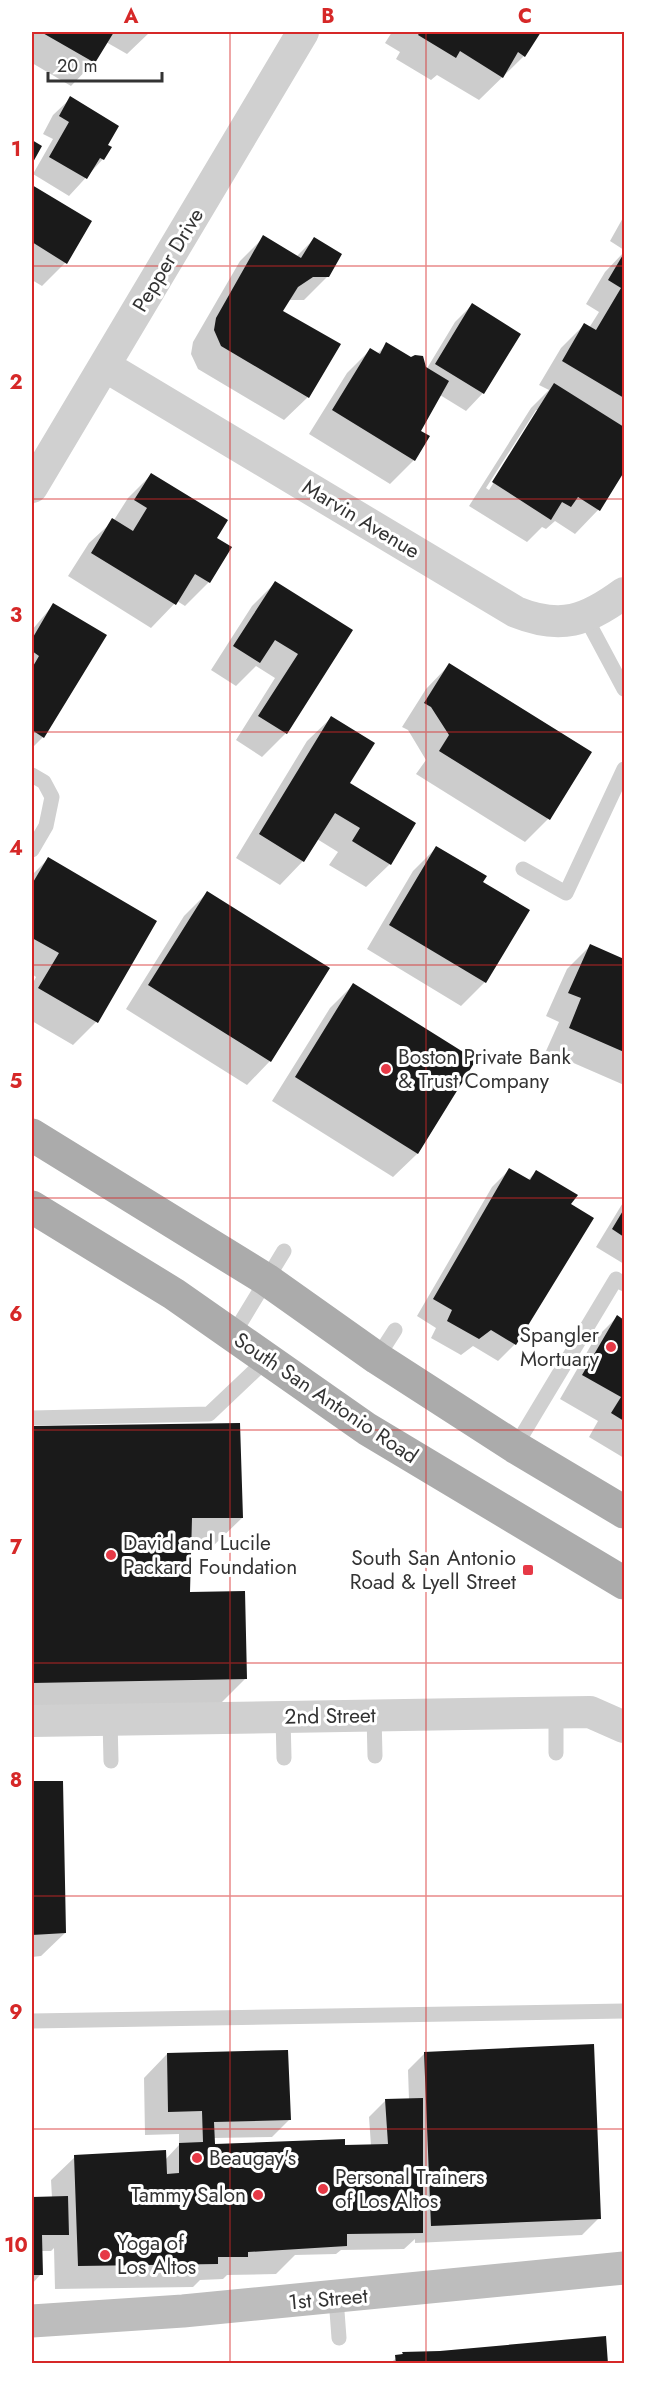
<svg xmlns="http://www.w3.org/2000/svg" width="656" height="2395" viewBox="0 0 656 2395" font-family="Jost,sans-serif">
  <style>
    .shadow { fill: #0003; fill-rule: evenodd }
    .building { fill: #1a1a1a }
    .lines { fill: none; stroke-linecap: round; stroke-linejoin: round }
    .lane { stroke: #d0d0d0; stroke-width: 15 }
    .street { stroke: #d0d0d0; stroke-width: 32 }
    .secondary { stroke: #bdbdbd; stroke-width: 33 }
    .primary { stroke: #ababab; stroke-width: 33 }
    .grid { fill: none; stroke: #d62828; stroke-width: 1.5; stroke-opacity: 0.55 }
    .poi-dot { fill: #e63946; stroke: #fff; stroke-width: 2 }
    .labels { text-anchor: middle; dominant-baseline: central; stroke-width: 6; stroke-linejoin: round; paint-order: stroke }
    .street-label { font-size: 21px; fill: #333; stroke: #fff }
    .poi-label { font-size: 21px; fill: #333; stroke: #fff; text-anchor: start }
    .neatline { fill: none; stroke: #d62828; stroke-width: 2 }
    .grid-label { font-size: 20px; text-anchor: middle; font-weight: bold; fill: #d62828 }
  </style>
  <rect width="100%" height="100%" fill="#fff"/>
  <!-- shadow -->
  <path class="shadow" d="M32 32H150L127 54 106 42 94 62 71 86 32 63Z
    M392 32H539L524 56 479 100 437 75 431 80 396 59 400 52 385 43Z
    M71 98 106 145 103 159 69 196 33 174 53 139 43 134 53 115Z
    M32 187 90 221 65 263 42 286 32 280Z
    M624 216V250L610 241Z
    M264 237 296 257 314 239 328 276 304 300H288L281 311 308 397 284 420 198 369 191 354 193 342 240 261Z
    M624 252V469L598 510 575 534 555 521 546 529 542 527 527 542 469 506 531 408 549 390 539 385 561 348 584 325 589 328 599 312 586 304 605 272ZM536 410H539L489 490 486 488Z
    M472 305 519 334 483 393 466 411 440 395 419 431 414 460 390 484 309 434 347 373 370 350 377 354 387 344 426 370 455 322Z
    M151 475 215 539 230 547 209 582 185 606 177 601 151 628 68 576 89 543 114 520 128 498Z
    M275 583 350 631 286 733 262 757 236 740 275 678 256 666 236 686 211 670 252 606Z
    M53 605 43 737 32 748V630Z
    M449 665 548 819 525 842 416 774 426 760 408 730 402 727 426 689Z
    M331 718 348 784 390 864 366 887 329 865 338 852 317 839 303 861 280 885 236 858 307 741Z
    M436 848 481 882 528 910 485 982 461 1006 367 949 413 871Z
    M48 859 96 1022 73 1045 32 1021V985L36 977 32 974V875Z
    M207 893 270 1061 247 1085 126 1009 184 916Z
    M590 946 624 960V1085L546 1051 559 1022 546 1016 567 969Z
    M353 985 474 1060 417 1154 393 1177 272 1101 330 1008Z
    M509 1170 528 1180 536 1172 569 1205 515 1344 498 1361 473 1346 461 1355 431 1338 436 1328 417 1316 492 1187Z
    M624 1201V1264L596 1247Z
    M617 1317 624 1321V1458L589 1437 598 1421 560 1399 594 1340Z
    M239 1424 242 1518 214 1545H190L188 1594 246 1678 218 1706 32 1709V1428Z
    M62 1782 65 1933 41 1956 32 1957V1783Z
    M425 2053 599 2218 582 2235 415 2243V2239L404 2249 341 2250 336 2254 295 2255 276 2274 227 2275 223 2279 200 2280 193 2287 55 2289 54 2248 51 2251H41V2274L32 2284V2198H52L51 2180 75 2157 165 2160 179 2145V2134L145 2135 144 2078 167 2054 289 2120 272 2137 214 2138V2145L344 2146H371L369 2117 386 2100H409L408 2070Z
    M403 2353 607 2364H389Z"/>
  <!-- building -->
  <path class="building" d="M41 32H114L95 63Z
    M420 32H541L525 57 518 52 503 78 460 51 456 58 418 35Z
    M70 96 119 126 108 145 112 147 104 160 100 158 87 179 49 157 69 122 59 116Z
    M32 140 42 146 32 164Z
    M32 185 92 221 67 264 32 242Z
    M263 235 301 258 314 237 342 254 329 277H313L298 287 283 311 341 344 309 398 221 346 214 330 216 318Z
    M624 253V398L562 361 584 323 596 330 621 288 608 280Z
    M472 303 521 334 484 394 435 364Z
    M386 342 411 357 415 355 423 356 426 367 449 381 421 431 430 436 415 461 332 410 370 348 380 354Z
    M554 383 624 427V472L600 511 578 497 571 507 562 502 551 520 492 482Z
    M151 473 228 520 217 538 232 547 210 583 195 574 176 605 91 553 112 518 133 531 147 508 134 500Z
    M275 581 353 630 287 734 258 716 298 654 275 640 260 663 233 646Z
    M53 603 107 635 44 738 32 730V668L39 656 32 651V639Z
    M449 663 592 752 550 820 439 751 449 735 431 707 424 703Z
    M331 716 375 743 350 783 416 823 391 865 352 841 360 828 335 813 304 862 259 834Z
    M436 846 487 876 483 882 530 910 486 983 389 925Z
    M48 857 157 921 98 1023 38 988 59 953 32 938V884Z
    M207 891 330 968 271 1062 148 985Z
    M590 944 624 959V1052L569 1028 581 998 568 993Z
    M353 983 476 1060 418 1154 295 1077Z
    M509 1168 530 1180 536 1170 578 1195 571 1204 594 1218 516 1345 491 1330 479 1339 447 1321 452 1310 433 1299Z
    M624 1209V1237L612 1229Z
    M617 1315 624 1320V1421L611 1413 621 1397 582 1375Z
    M240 1423 243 1518H192L190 1592 245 1591 247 1679 32 1683V1426Z
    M32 1781H63L66 1933 32 1935Z
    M594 2044 601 2219 431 2226 424 2052Z
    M288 2050 291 2120 214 2122 215 2144 345 2139V2145L388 2144 385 2099 423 2098V2233L347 2234V2246L248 2252V2257H218V2264L78 2266 74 2155 166 2150 167 2174 179 2173V2143L203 2142 202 2111 168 2112 167 2053Z
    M68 2196 69 2235H42L43 2275H32V2197Z
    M606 2336 608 2364H396L395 2355 403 2354 402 2352 440 2351Z"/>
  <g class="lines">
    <!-- lane -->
    <path class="lane" d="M585 616 624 689
      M32 775 44 782 52 797 46 826 32 850
      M523 869 566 893 624 769
      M233 1335 284 1251
      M377 1358 395 1330
      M32 1418 209 1414 267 1359
      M515 1447 616 1279 624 1284
      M374 1715 375 1756
      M283 1717 284 1758
      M110 1720 111 1761
      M556 1753V1712
      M32 2021 624 2011
      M336 2298 339 2338"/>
    <!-- street -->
    <path class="street" d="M105 366 516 612C561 630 586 621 624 593
      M32 487 303 32
      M32 1721 590 1712 624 1727"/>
    <!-- secondary -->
    <path class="secondary" d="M32 2321 183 2311 624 2268"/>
    <!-- primary -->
    <path class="primary" d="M32 1135 267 1280 377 1358 515 1447 624 1512
      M32 1207 174 1294 367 1429 624 1583"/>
  </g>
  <!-- grid -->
  <path class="grid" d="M230 32V2364M426 32V2364M32 266H624M32 499H624M32 732H624M32 965H624M32 1198H624M32 1430H624M32 1663H624M32 1896H624M32 2129H624"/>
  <!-- markers -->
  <g class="poi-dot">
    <circle cx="386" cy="1069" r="6"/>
    <circle cx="611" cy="1347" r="6"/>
    <circle cx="111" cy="1555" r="6"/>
    <rect x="522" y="1564" width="12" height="12" rx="3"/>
    <circle cx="197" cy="2158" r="6"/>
    <circle cx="323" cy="2189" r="6"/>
    <circle cx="258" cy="2195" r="6"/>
    <circle cx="105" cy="2255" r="6"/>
  </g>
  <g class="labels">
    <!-- street labels -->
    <g class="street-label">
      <text transform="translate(168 260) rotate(-59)">Pepper Drive</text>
      <text transform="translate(361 519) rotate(31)">Marvin Avenue</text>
      <text transform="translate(326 1398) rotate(34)">South San Antonio Road</text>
      <text transform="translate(330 1716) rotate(-1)">2nd Street</text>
      <text transform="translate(328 2299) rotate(-5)">1st Street</text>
    </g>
    <!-- poi labels -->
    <g class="poi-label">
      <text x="398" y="1057">Boston Private Bank<tspan x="398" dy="24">&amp; Trust Company</tspan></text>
      <text x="599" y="1335" text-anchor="end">Spangler<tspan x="599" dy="24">Mortuary</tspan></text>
      <text x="123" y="1543">David and Lucile<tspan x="123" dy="24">Packard Foundation</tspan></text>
      <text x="516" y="1558" text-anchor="end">South San Antonio<tspan x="516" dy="24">Road &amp; Lyell Street</tspan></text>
      <text x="209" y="2158">Beaugay's</text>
      <text x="335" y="2177">Personal Trainers<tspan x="335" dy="24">of Los Altos</tspan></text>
      <text x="246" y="2195" text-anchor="end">Tammy Salon</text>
      <text x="117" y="2243">Yoga of<tspan x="117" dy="24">Los Altos</tspan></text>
    </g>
  </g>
  <!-- border -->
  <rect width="656" height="2395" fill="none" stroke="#ffffff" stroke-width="66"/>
  <!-- scale -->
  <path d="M48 72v9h114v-9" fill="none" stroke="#333333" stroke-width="3"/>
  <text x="57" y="72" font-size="18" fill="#333333" stroke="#ffffff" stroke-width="4.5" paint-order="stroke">20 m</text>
  <rect x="33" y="33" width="590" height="2329" class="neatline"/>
  <g class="grid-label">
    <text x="131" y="23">A</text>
    <text x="328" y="23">B</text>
    <text x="525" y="23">C</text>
    <text x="16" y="156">1</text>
    <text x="16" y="389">2</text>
    <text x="16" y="622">3</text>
    <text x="16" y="855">4</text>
    <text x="16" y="1088">5</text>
    <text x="16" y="1321">6</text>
    <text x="16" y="1554">7</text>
    <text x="16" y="1787">8</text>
    <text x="16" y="2019">9</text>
    <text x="16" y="2252">10</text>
  </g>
</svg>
